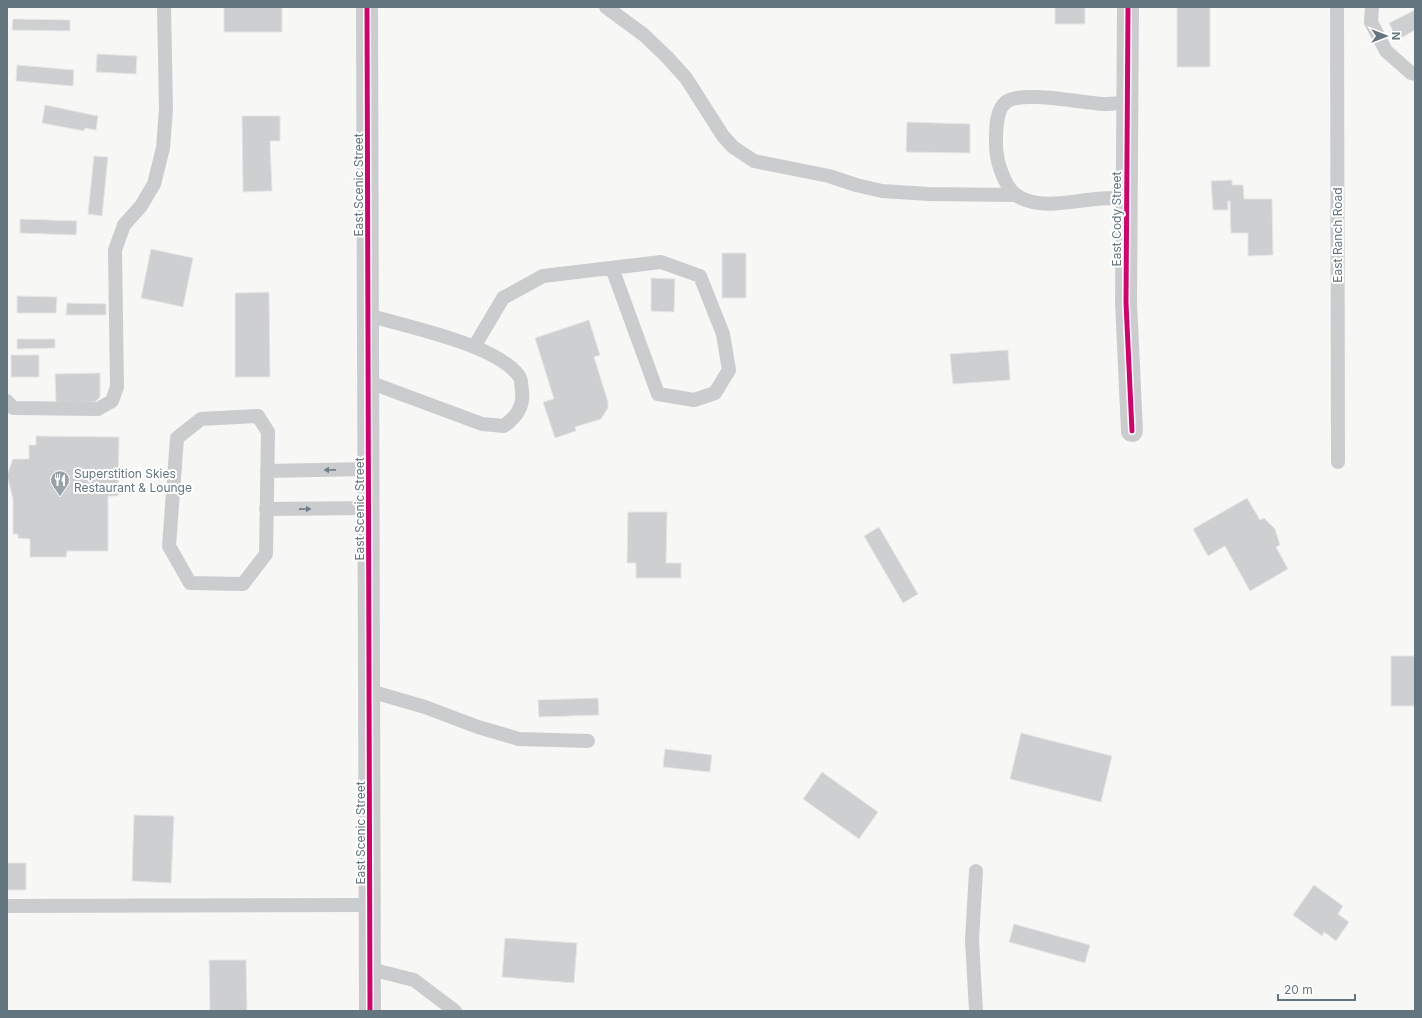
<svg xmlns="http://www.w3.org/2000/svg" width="1422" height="1018" viewBox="0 0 1422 1018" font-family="Inter,sans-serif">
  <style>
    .building { fill: #cecfd0; stroke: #e6e6e6 }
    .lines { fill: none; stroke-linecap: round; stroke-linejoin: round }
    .lane { stroke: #cbcccd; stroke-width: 14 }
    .street { stroke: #cbcccd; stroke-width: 22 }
    .cycleway-casing { stroke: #fff; stroke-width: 8 }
    .cycleway { stroke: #d6006c; stroke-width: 5 }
    .oneway { fill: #6d7e87 }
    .labels { text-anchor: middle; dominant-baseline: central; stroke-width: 4; stroke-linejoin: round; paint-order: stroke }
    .street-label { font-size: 12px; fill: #63757f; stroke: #fff }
    .poi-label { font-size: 12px; fill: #63757f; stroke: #fff; text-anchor: start }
  </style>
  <rect width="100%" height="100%" fill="#f7f7f6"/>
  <!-- building -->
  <path class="building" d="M224 7H282V32H224Z
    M1055 7H1085V24H1055Z
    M1177 7H1210V67H1177Z
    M1415 10V30L1397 40 1389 23Z
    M13 19 70 20V31L12 30Z
    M97 54 137 56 136 74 96 72Z
    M17 65 74 70 73 86 16 81Z
    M45 105 98 116 96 130 85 128 84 131 42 123Z
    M242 116H280V141H270L272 191 243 192Z
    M907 122 970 124V153L906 152Z
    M94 156 108 157 102 216 88 214Z
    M1232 180V185H1243L1244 199H1272L1273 255 1248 256V233H1231L1230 201H1228V210H1213L1211 181Z
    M20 219 77 221 76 235 20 233Z
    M151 249 193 258 183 307 141 298Z
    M722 253H746V298H722Z
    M651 278 675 279 674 312 651 311Z
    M269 292 270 377H235V293Z
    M17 296 57 297 56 313H17Z
    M67 303 106 304V315H66Z
    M589 320 600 355 594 357 608 402V408L601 419 575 427 576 431 555 438 543 402 554 399 535 338Z
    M17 339H55V348L17 349Z
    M1008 350 1010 380 953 384 950 354Z
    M11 355H39V377H11Z
    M100 373V397L95 402 56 403 55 374Z
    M36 436 119 437 118 496H108V551H67L66 557H30V539L18 538V534H13V499L7 475 13 459H29V445H36Z
    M1247 498 1260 520 1264 518 1275 529 1280 545 1276 547 1288 569 1250 591 1225 546 1208 556 1193 529Z
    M628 512H667L666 563H681V578H636V563H627Z
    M879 527 918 594 903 603 864 536Z
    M1391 656H1415V706H1391Z
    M598 698 599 715 539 717 538 700Z
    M1021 733 1112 756 1101 802 1010 779Z
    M665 749 712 755 710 772 663 767Z
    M822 772 878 812 859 839 803 799Z
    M134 815 174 816 171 883 132 881Z
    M7 863H26V890H7Z
    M1314 885 1343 906 1338 914 1349 922 1336 941 1324 932 1322 936 1293 915Z
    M1014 924 1090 945 1085 963 1009 942Z
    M505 938 577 943 574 983 502 977Z
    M209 960H246L247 1011H210Z"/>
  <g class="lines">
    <!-- lane -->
    <path class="lane" d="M606 7 644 35 667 57 686 78 723 136 733 147 754 161 829 176 856 185 882 191 929 194 1015 195
      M1337 7 1338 462
      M1372 7 1371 22 1386 51 1411 73 1415 74
      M1126 198C1116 198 1106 198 1096 199 1073 201 1043 209 1021 198 1005 191 996 161 996 145 996 133 995 110 1006 102 1022 90 1082 103 1103 104 1111 104 1119 103 1127 103
      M368 315C407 327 496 344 519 376 522 380 521 387 522 391 524 407 516 417 504 426L482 424 369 382
      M474 347 503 298 543 276 661 262 700 276 723 334 729 370 715 393 694 400 658 394 612 268
      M7 401 13 408 98 409 112 401 117 387 115 250 124 225 141 206 154 184 163 148 166 109 164 7
      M258 416 268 432 266 554 243 584 190 583 169 546 177 438 201 419Z
      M267 471 369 469
      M266 509 369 508
      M370 691 425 707 478 727 519 739 588 741
      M7 906 370 905
      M370 969 414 980 455 1011
      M976 1011 972 940 976 871"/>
    <!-- street -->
    <path class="street" d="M367 7 370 1011
      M1128 7 1126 303 1132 431"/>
    <!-- cycleway casing -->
    <g class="cycleway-casing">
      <path id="cycleway" d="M367 7 370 1011
        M1128 7 1126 303 1132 431"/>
    </g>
    <!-- cycleway -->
    <use href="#cycleway" class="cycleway"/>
  </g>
  <!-- one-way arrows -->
  <defs><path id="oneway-solid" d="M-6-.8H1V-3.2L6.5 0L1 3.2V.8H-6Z"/></defs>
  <g class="oneway">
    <use href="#oneway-solid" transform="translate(330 470) rotate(179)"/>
    <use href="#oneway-solid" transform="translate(305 509) rotate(-1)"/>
  </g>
  <!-- icons -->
  <defs>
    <g id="restaurant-pin" transform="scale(1)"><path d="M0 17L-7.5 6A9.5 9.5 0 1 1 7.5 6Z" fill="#97a2a9" stroke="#fff"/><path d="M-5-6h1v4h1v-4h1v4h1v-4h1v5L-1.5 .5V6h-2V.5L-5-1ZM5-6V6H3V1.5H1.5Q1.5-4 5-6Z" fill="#fff"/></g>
  </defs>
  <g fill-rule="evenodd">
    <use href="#restaurant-pin" x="60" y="480"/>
  </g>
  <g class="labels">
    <!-- street labels -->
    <g class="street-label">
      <text transform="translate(358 185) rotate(-90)">East Scenic Street</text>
      <text transform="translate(1116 219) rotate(-90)">East Cody Street</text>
      <text transform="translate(1337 235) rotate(-90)">East Ranch Road</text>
      <text transform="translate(359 509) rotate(-90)">East Scenic Street</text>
      <text transform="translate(360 833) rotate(-90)">East Scenic Street</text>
    </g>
    <!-- poi labels -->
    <g class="poi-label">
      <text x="74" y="473">Superstition Skies<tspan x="74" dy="14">Restaurant &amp; Lounge</tspan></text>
    </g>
  </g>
  <!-- border -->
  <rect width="1422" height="1018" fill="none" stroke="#63757f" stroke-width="16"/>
  <!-- north arrow -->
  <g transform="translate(1386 36) rotate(90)" stroke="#ffffff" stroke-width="3" paint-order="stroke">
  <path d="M0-3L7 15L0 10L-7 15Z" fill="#63757f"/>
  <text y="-6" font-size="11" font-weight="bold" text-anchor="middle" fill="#63757f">N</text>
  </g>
  <!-- scale -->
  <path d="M1278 994v6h77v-6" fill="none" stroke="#63757f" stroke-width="2"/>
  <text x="1284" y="994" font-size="12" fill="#63757f" stroke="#ffffff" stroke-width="3" paint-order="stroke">20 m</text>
</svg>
